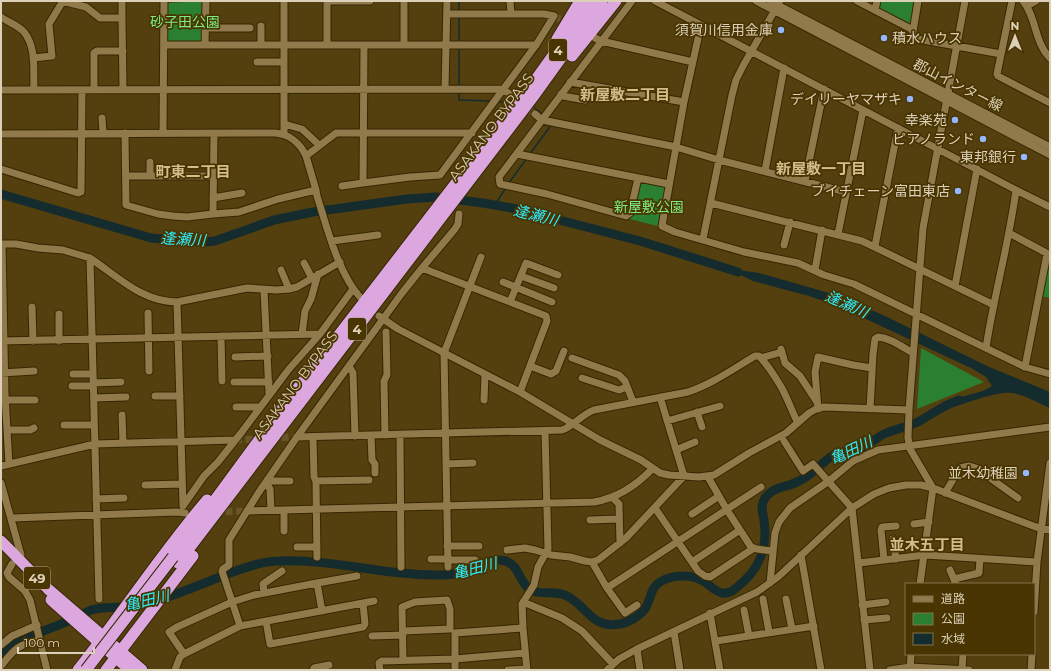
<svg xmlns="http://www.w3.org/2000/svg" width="1051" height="671" viewBox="0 0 1051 671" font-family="Montserrat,'Noto Sans JP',sans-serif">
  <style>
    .green { fill: #2a8030 }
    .water { fill: #152c2f }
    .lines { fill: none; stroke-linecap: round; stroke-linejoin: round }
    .stream { stroke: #152c2f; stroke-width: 1.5 }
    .river { stroke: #152c2f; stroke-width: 9 }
    .minor-tunnel { stroke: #685528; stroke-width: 7; stroke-dasharray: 7 3.5; stroke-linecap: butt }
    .minor-casing { stroke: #362702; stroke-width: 9 }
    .highway-casing { stroke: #362702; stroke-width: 13 }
    .minor { stroke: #90794b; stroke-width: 7 }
    .highway { stroke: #dca7df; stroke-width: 11 }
    .highway-bridge-casing { stroke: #362702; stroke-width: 13; stroke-linecap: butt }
    .highway-bridge { stroke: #dca7df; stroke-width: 11 }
    .poi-dot { fill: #95b7fd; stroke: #493501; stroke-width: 1.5 }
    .labels { text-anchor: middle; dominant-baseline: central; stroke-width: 3.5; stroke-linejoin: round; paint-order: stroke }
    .shield { fill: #493501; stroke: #b0a281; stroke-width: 1 }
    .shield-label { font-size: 13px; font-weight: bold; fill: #dcd0b8 }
    .park-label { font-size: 14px; fill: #7deb80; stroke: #493501 }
    .poi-label { font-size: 14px; fill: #dcd0b8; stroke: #493501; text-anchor: end }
    .street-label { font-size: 14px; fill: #dcd0b8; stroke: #493501 }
    .neighbourhood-label { font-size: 15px; font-weight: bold; fill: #d4bc8c; stroke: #493501 }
    .water-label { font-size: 15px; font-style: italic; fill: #2eedfe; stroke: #493501 }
  </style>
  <rect width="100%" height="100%" fill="#543f0f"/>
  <!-- green -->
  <path class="green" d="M203 1 202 41 168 42V3Z
    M879 1H916L912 22 907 24 878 8Z
    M639 179 668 185 661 227 630 219Z
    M1050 255V298L1040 296Z
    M921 348 984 382 917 409Z"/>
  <!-- water -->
  <path class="water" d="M726 268 759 273 829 293 881 314 987 366 1050 392V408C1038 403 1025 395 1012 393 997 391 968 403 953 407L942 402 983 391 992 386 986 377 973 369 838 306 809 296 753 281Z"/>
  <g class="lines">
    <!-- stream -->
    <path class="stream" d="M459 1V11
      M459 17V43
      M459 47V87
      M459 91V100L492 101
      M498 102H512
      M531 106 544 115
      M529 155 552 124
      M508 184 527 158
      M495 205 505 189"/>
    <!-- river -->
    <path class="river" d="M1 194 151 238 204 242 215 241 274 220 313 212 407 199 436 197 483 203 517 209 640 241 738 272
      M1 657C14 639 31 636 51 628 65 623 78 616 91 610 101 607 111 608 122 607 132 607 142 605 152 602 179 594 204 583 230 573 247 567 263 561 280 561 334 559 387 576 440 575 449 575 458 574 466 571 478 567 492 557 505 561 518 564 519 580 528 588 539 597 555 589 567 596 587 606 592 629 619 624 628 623 640 616 645 609 651 600 650 588 660 582 673 574 692 574 705 582 710 586 716 592 722 593 727 594 733 591 736 588 760 570 768 548 764 520 763 513 760 507 764 500 771 486 787 488 799 481 812 475 820 464 832 456 842 450 852 452 862 448 870 444 876 438 884 434 895 429 907 427 918 422 932 414 944 405 959 400"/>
    <!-- minor-tunnel -->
    <path class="minor-tunnel" d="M554 16 570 24
      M511 95 535 114
      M271 438 297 437
      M235 440 261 439
      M215 512 247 511"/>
    <!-- minor casing -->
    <g class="minor-casing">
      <path id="minor" d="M62 1 86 7 100 18H122L123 89
        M284 1V134
        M327 1V45
        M327 1H370
        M404 1V45
        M510 1 511 14
        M632 1 499 177 500 184 547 194 626 216 630 213 638 178
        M655 1 1016 190 1050 207
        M756 1 1050 155
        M770 1 1050 147
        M857 1 913 30
        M918 1 912 38 1001 54
        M965 1 923 228 909 410 908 438 910 449 933 488 1036 527 1050 530
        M1012 1 997 74 998 76 1050 103
        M1023 1C1037 18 1034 42 1050 58
        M1027 6 1036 1
        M875 10 877 1
        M1 17C8 22 19 26 24 32 37 48 33 72 34 90
        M122 18V1
        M701 25 684 102 662 226 675 232 744 252 798 263 824 275 854 284 1025 367 1050 374
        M261 26V45
        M205 28H250
        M595 38 601 41 693 62
        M164 45H536
        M205 45 206 1
        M364 45 363 183 410 177 440 175 536 45 554 16 544 14H447
        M33 58 52 56 49 24 63 1
        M257 62H284
        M570 82 684 102
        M445 89 447 1
        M1 90 503 89 511 95
        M94 90V53L97 51H123
        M561 94 563 96 585 100
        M535 114 542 120 676 147 719 160 846 192
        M102 118 103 133
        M284 124 302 129 319 145
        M125 133 126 205 158 214 173 216 187 217 213 214 214 133
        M163 133 164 1
        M1 134 275 133C289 134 300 143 306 156L336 133H472
        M517 154 669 184
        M306 156 316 190 317 196C327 227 338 273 360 297
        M150 162V176
        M1 169 78 193 81 192 82 90
        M765 171 784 68
        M126 176H213
        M805 181 824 89
        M342 186 363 183
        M213 198 242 193
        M711 203 862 241 994 305
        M213 214 239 212 278 199 316 190
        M1009 233 1050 255
        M838 234 863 110
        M703 239 732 95 736 80 743 66 780 1
        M332 241 378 235
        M1 244H16L38 248 63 250 90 258 99 599
        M2 244 5 395 9 464
        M784 245 790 222
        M875 246 898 128
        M90 258C117 276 142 302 177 302
        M340 262 297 287 289 289 276 290 247 288 177 302 183 506 204 476 218 462 241 433 289 369 320 334 353 289
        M304 263 312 278
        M422 268 546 316 547 321 520 392
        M281 270 289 289
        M815 270 822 230
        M521 276 554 288
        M503 282 552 302
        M955 286 977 169
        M264 290 269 394
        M510 302 526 263 558 275
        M32 307 33 341
        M148 313 149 371
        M59 314V341
        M379 316 398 329 520 392 600 440 641 460 660 473 669 475 699 477 714 475 749 453 786 433 809 413 816 409 824 407 909 410
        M302 334 305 311 311 299 318 274
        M221 336 222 381
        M1 341 320 334
        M986 348C994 295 1009 243 1016 190
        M781 349 785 363 800 376 817 402
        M235 357 268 356
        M572 358 619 375 625 381 633 402
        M761 358 782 352
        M349 366 353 373 355 436
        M530 366 551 374 556 371 564 351
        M1025 367 1047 254
        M1 373 34 371
        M73 374H93
        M582 378 619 390 627 387
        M234 382H269
        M93 383 121 382
        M72 386H93
        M155 396H180
        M94 398 126 397
        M6 400H35
        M484 400 485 374
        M236 407H260
        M818 409 815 372 818 357 853 365 872 368
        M870 409 873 354 875 339 878 337C891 338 902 347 913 353
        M697 412 702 427
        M122 415 123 443
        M667 421 720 406
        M64 425H94
        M7 430H30L34 428
        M385 435 384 381 387 375 386 332
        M400 435 401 567
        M371 436 372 460 375 464V473
        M297 437 562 430C574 426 582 414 594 410L688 392C712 384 733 369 755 356H759C767 364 774 375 780 385 787 396 791 410 798 423
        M313 437 314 477 316 481 317 557
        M784 441 803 471 813 464 852 508 870 670
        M676 450 695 442
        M446 464 473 463
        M1 466 95 444 235 440
        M708 477 727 510 751 547 757 549 772 551
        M267 480 271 481H290
        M316 481 369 480
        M266 482 270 489 271 510
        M1 483 21 555 20 561
        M145 485 182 484
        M945 493 960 468 969 466 976 468 1018 498
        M612 497 619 504 620 543
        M96 499 124 498
        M655 508 698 571 705 576 710 577 754 548
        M284 510V531
        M247 511 594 502C617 498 637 485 653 468
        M692 514 719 496
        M12 518 177 512 185 513
        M590 520 619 519
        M914 524 929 522
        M893 539 896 559
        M447 546H479
        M297 547H317
        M507 550 525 548 535 550 551 555 570 557 585 561 592 562 598 560 626 538 684 476 660 397
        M801 555 821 670
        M431 559H448
        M448 560H475
        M884 560 881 530 882 527 896 526
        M592 562 607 588 625 613 637 605
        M692 562 740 530
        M859 563 925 555 1037 562
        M12 564 7 573 9 577 25 591 30 600 47 670
        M448 567 444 353 481 257
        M950 570 956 584
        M954 579 979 573 980 559
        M317 583 357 576
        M770 583 775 533 779 522 790 508 829 481 853 461 878 450 1050 427
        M607 588 761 487
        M264 592 263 584 282 571
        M763 599 769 632
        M786 599 792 629
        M523 602 562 618 582 631 613 664
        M862 605 886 602
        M744 610 749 636
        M1034 612 1037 562 1050 463
        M710 613 720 670
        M864 620 887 618
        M266 621 270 644 363 627 365 624 363 603
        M240 626 222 571 223 569 229 565V540L259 492 297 437 402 293 422 268 455 229 458 224 459 214
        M674 632 680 670
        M372 636 403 635
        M716 641 814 626
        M1 645 12 636 37 625
        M637 649 640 670
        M184 654 169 632 177 627 232 602 254 595 317 583 322 611
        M403 660 402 607 415 602 447 600 450 609V629L403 631
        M1 666C15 648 18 645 40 640
        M175 670 180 657 184 654 240 626 374 601
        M313 670 314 668 329 665
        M380 670 379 663 382 661 455 659 525 653
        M455 670V633L523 628
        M508 670 527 669
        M527 670 523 628 522 604 534 585 538 567 548 549 545 431
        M607 670 619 659 637 649 757 592 778 577 852 508 874 494 889 488 906 485H921L933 488 920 584
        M890 670 910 667 969 670
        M910 670 911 654
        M962 670 963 654
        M1031 670 1032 654"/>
    </g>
    <!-- highway casing -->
    <g class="highway-casing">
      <path id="highway" d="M557 39 580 1
        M572 56 616 1
        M1 541 48 589 142 670
        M173 557 284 406 534 82 592 1
        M178 563 533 97 602 1
        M51 600 130 670
        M78 670C122 614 161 554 207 500
        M106 670 193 556"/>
    </g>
    <!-- minor -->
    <use href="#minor" class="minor"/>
    <!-- highway -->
    <use href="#highway" class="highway"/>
    <!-- highway-bridge casing -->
    <g class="highway-bridge-casing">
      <path id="highway-bridge" d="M86 670 173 557"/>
    </g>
    <!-- highway-bridge -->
    <use href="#highway-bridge" class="highway-bridge"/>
  </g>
  <!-- markers -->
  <g class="poi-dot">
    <circle cx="781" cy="30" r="4"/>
    <circle cx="884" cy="38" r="4"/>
    <circle cx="910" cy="99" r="4"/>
    <circle cx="955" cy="120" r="4"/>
    <circle cx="983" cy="139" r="4"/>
    <circle cx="1024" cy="157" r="4"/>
    <circle cx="958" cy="191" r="4"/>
    <circle cx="1026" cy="473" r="4"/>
  </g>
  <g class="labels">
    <!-- shield labels -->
    <g class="shield">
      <rect x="549" y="39" width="18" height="22" rx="3"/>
      <rect x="348" y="318" width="18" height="22" rx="3"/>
      <rect x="24" y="567" width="26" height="22" rx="3"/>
    </g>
    <g class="shield-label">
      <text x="558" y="50">4</text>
      <text x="357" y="329">4</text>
      <text x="37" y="578">49</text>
    </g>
    <!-- park labels -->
    <g class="park-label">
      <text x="185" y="22">砂子田公園</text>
      <text x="649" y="207">新屋敷公園</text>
    </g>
    <!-- poi labels -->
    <g class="poi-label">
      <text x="773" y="30">須賀川信用金庫</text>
      <text x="892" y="38" text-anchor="start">積水ハウス</text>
      <text x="902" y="99">デイリーヤマザキ</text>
      <text x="947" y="120">幸楽苑</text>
      <text x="975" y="139">ピアノランド</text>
      <text x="1016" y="157">東邦銀行</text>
      <text x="950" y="191">ブイチェーン富田東店</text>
      <text x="1018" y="473">並木幼稚園</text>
    </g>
    <!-- street labels -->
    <g class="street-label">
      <text transform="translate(958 85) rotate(27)">郡山インター線</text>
      <text transform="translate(491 127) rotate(-53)">ASAKANO BYPASS</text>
      <text transform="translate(295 385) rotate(-53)">ASAKANO BYPASS</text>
    </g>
    <!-- neighbourhood labels -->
    <g class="neighbourhood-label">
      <text x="625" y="94">新屋敷二丁目</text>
      <text x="821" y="168">新屋敷一丁目</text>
      <text x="193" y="171">町東二丁目</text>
      <text x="927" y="544">並木五丁目</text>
    </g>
    <!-- water labels -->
    <g class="water-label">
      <text transform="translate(536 215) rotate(14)">逢瀬川</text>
      <text transform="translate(183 239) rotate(3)">逢瀬川</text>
      <text transform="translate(847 304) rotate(24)">逢瀬川</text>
      <text transform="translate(851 450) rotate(-25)">亀田川</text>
      <text transform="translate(475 568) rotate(-14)">亀田川</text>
      <text transform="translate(147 600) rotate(-13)">亀田川</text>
    </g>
  </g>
  <!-- border -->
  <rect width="1051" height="671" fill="none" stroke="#dcd0b8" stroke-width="4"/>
  <!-- legend -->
  <rect x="905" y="583" width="130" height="72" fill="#493501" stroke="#84734a"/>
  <rect x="913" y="596" width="20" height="6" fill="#90794b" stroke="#84734a"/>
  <text x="941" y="603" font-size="12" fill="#dcd0b8">道路</text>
  <rect x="913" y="613" width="20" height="12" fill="#2a8030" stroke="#84734a"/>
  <text x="941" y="623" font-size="12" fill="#dcd0b8">公園</text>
  <rect x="913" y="633" width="20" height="12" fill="#152c2f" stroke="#84734a"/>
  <text x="941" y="643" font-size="12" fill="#dcd0b8">水域</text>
  <!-- north arrow -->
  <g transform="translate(1015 36)" stroke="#493501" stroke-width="3" paint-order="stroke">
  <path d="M0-3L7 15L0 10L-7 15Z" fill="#dcd0b8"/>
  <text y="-6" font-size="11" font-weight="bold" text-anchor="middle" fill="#dcd0b8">N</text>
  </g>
  <!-- scale -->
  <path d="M18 647v6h76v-6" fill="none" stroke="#dcd0b8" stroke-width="2"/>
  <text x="24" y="647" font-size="12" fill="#dcd0b8" stroke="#493501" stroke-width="3" paint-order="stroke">100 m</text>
</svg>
